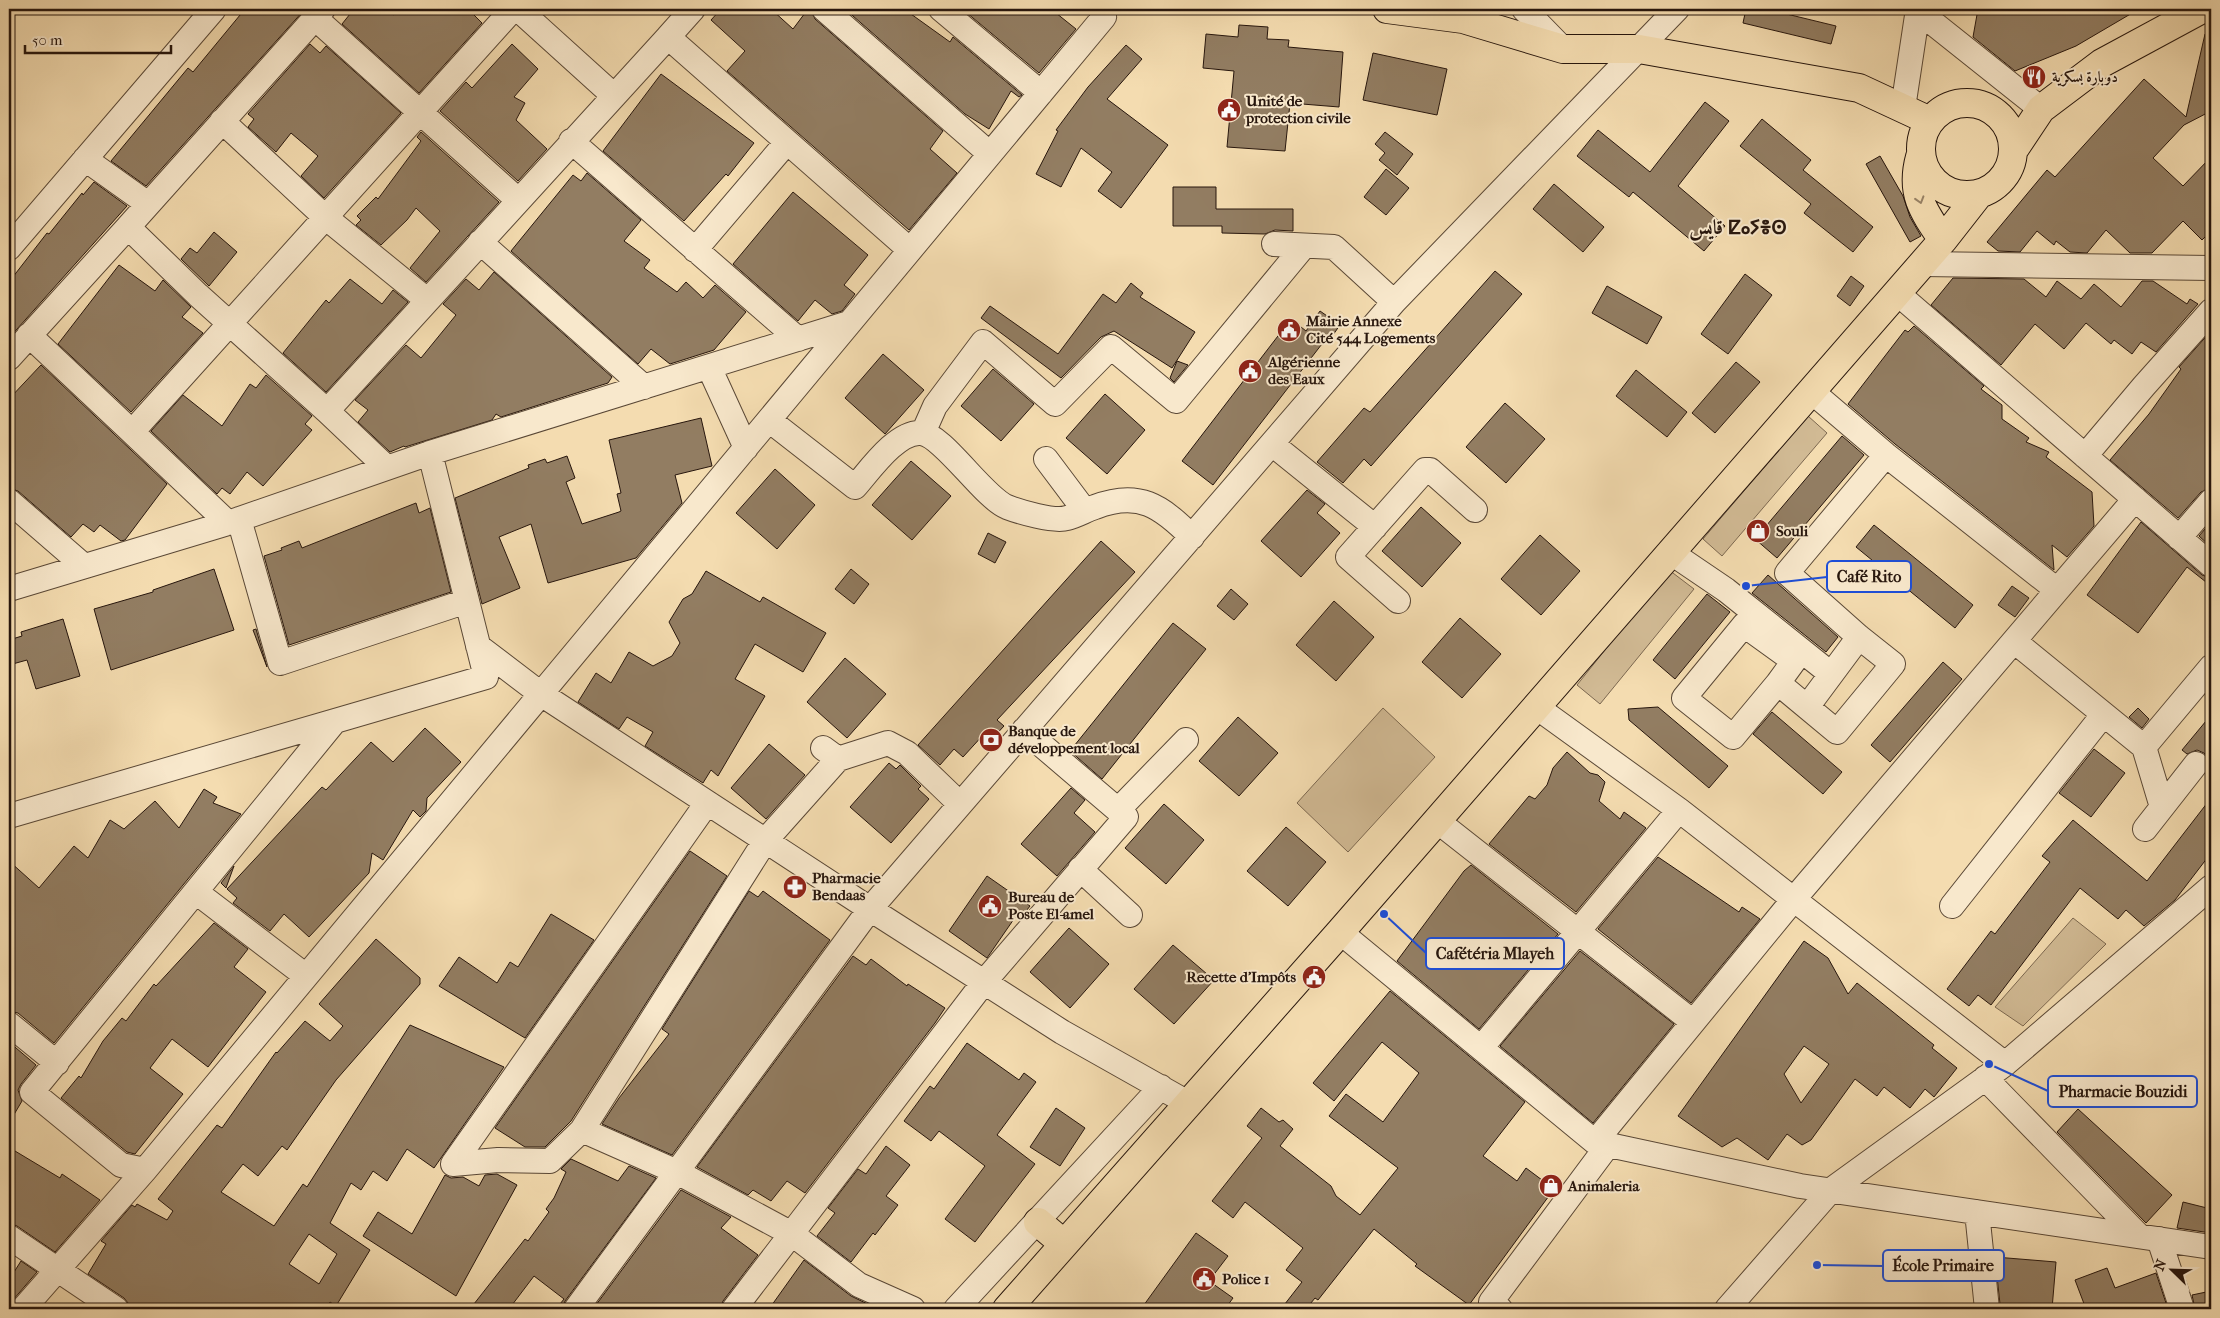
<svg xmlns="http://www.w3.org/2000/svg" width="2220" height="1318" viewBox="0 0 2220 1318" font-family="'IM FELL French Canon',Amiri,'Noto Sans Tifinagh',serif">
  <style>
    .green { fill: #d1ba94; stroke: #7c6850 }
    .building { fill: #927d62; stroke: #27160d; fill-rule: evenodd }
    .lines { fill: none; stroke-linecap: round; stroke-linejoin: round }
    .minor-casing { stroke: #5a4836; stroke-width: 26 }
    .major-casing { stroke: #27160d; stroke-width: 30 }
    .minor { stroke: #f8e8cc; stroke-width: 24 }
    .major { stroke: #f4dcb0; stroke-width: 28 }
    .oneway { stroke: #988367 }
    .labels { text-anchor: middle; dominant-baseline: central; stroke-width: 4; stroke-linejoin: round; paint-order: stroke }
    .poi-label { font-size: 15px; font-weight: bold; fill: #27160d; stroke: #f8e8cc; text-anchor: start }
    .district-label { font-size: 20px; font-weight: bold; fill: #27160d; stroke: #f8e8cc }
    .leader { fill: none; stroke: #1d4ed8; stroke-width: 2 }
    .callout-dot { fill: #1d4ed8; stroke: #f8e8cc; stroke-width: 2 }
    .callout { fill: #f8e8cc; stroke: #1d4ed8; stroke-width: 2 }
    .callout-label { font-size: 16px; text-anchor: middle; font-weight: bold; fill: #27160d }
  </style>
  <rect width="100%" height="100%" fill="#f4dcb0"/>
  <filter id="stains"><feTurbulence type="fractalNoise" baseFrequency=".004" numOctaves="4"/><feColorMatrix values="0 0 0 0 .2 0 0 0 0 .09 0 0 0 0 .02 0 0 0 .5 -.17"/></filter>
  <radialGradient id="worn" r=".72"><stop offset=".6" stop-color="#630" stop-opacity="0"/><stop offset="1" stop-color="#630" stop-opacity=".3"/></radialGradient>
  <!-- green -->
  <path class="green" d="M1808 416 1827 433 1722 556 1703 539Z
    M1669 570 1694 589 1600 704 1577 685Z
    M1383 708 1435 757 1348 852 1297 803Z
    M2073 918 2106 944 2023 1026 1995 1007Z"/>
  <!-- building -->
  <path class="building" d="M245 9H305L146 186 111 161 188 68 193 72Z
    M354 9H386L394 15 399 9H468L482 23 419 93 342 24Z
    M721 9H771L793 29 808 9H811L815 19 943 131 930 149 957 173 909 230 727 71 745 51 711 20Z
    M845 9H904L950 42 953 37 1022 95 1019 97 1011 91 989 129 965 114Z
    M969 9H1051L1076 29 1039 73 967 13Z
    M1746 9H1766L1836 26 1831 44 1743 23Z
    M1978 9H2139L2076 46 2015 71 1973 37Z
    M1239 25 1268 27 1267 39 1289 40 1288 47 1343 52 1339 107 1290 103 1285 151 1227 147 1234 71 1203 68 1206 34 1238 37Z
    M2205 34 2211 35V111L2184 125 2153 158 2183 186 2211 157V231L2202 240 2183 221 2152 253H2130L2106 230 2087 253 2070 252 2056 241 2054 245 2037 231 2020 252 1998 251 1987 242 2047 170 2055 177 2144 79 2186 117Z
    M310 44 320 53 326 46 401 113 324 198 301 176 318 156 291 133 276 152 248 127 254 119 248 114Z
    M512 44 538 69 514 97 525 103 516 120 547 149 518 181 440 111 466 82 472 88Z
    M1126 45 1142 59 1107 99 1168 145 1121 208 1098 191 1112 172 1081 148 1061 187 1036 174 1058 131 1056 130 1088 87Z
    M1373 53 1447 69 1437 115 1363 100Z
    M661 74 754 143 728 176 726 174 684 221 603 151Z
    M1705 102 1729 121 1678 186 1725 226 1704 251 1633 192 1629 197 1577 156 1598 130 1650 172Z
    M1762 119 1811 160 1803 170 1873 227 1853 252 1804 213 1811 204 1740 146Z
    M421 132 499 202 426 282 410 268 440 231 416 208 407 220 381 245 356 225 361 220 357 216 376 197 378 199 421 141 417 137Z
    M1385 132 1413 154 1397 175 1379 160 1385 153 1375 144Z
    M1880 156 1903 196 1910 217 1921 236 1910 242 1866 164Z
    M1386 169 1409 188 1386 215 1364 197Z
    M587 173 641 220 624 241 650 260 644 268 677 292 686 282 703 298 715 285 746 312 714 350 670 364 651 349 638 364 511 251 573 175 581 181Z
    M94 182 127 206 9 338V282L47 233 49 234 82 193 83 195Z
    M1554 184 1604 227 1583 252 1533 209Z
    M1173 187H1216V209H1293V231L1275 230 1265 234 1222 233V226H1173Z
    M793 192 868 255 844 285 855 294 842 311 832 314 815 300 798 321 733 264Z
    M214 232 237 252 209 286 181 259 190 248 197 253Z
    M119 265 155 291 163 280 191 307 182 317 203 333 131 412 58 344Z
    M1495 271 1522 294 1371 466 1364 459 1343 483 1317 462 1364 408 1370 412Z
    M494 272 612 377 608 383 501 417 496 414 492 420 405 447 404 446 390 452 358 422 368 410 355 400 406 345 421 358 456 315 443 304 466 279 479 290Z
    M1745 274 1772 295 1728 354 1701 334Z
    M1851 276 1864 286 1850 306 1837 296Z
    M1953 278 2024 279 2046 297 2057 281 2081 299 2094 284 2121 307 2142 281H2153L2187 304 2190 299 2198 304 2156 352 2141 342 2132 354 2114 340 2111 344 2086 323 2064 349 2035 324 2001 365 1931 305Z
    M350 279 382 304 393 290 408 302 326 392 283 353 326 300 329 303Z
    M1131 283 1143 293 1140 297 1195 332 1172 368 1114 331 1101 337 1061 378 981 318 990 306 1058 354 1103 294 1116 303Z
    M1607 286 1662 317 1647 344 1592 313Z
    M1320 311 1340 325 1328 342 1325 340 1213 485 1182 461 1291 319 1306 331Z
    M1914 326 1984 386 1981 389 2002 405V419L2029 438 2026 442 2049 452 2046 457 2092 492 2094 526 2067 557 2052 545 2054 570 1895 444 1848 404 1905 330 1908 332Z
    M2211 331V488L2201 492 2178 518 2110 460 2149 414 2181 369 2179 367Z
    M883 354 924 390 885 434 845 398Z
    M1177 361 1188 365 1174 382 1170 378Z
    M1736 362 1760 382 1715 433 1692 413Z
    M41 365 167 484 125 540 121 541 100 525 94 532 83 524 71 537 18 491 9 488V399Z
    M993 369 1034 404 1001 441 961 406Z
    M1636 370 1687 412 1667 437 1616 396Z
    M266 375 312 416 305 424 312 430 263 486 247 472 230 494 222 488 217 494 151 431 183 395 222 426 250 384 256 388Z
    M1105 394 1145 430 1107 474 1066 438Z
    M1505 403 1545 439 1506 483 1466 447Z
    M701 418 712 466 675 475 682 503 636 558 548 583 531 524 499 537 520 588 482 604 455 498 529 468 528 465 545 459 547 463 567 456 575 478 566 482 582 524 619 512 621 511 617 494 621 493 609 440Z
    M1842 436 1864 455 1777 558 1755 539Z
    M911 461 951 496 912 540 872 505Z
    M775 469 815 505 777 549 736 513Z
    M1307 490 1325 504 1317 513 1340 533 1301 577 1261 541Z
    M416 503 419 513 430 508 451 592 289 645 264 556 282 550 281 548 299 541 302 548Z
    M1421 507 1461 543 1422 587 1382 551Z
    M2141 522 2202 575 2211 578V586L2187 567 2138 633 2087 595Z
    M2211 522V547L2199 536Z
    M1874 525 1973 605 1955 628 1856 547Z
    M988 533 1006 542 995 563 978 554Z
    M1540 535 1580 571 1541 615 1501 579Z
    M1101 541 1135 572 997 720 1004 726 991 740 984 734 963 757 954 749 940 765 918 745Z
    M214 569 234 630 111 670 94 609 153 592V590Z
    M851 569 869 584 854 604 835 589Z
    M706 571 760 602 763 597 826 633 803 672 755 644 735 679 765 696 718 776 711 770 703 783 645 746 653 732 627 717 619 729 578 702 596 673 611 683 629 652 653 666 672 656 680 643 669 622 683 599 692 594Z
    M1768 575 1838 637 1826 652 1752 593Z
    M2012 586 2029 598 2015 617 1998 605Z
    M1231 589 1248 604 1234 620 1217 606Z
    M1707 594 1730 612 1675 679 1653 660Z
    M1334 601 1374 637 1336 681 1296 645Z
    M1460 618 1501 654 1462 698 1422 662Z
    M63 619 80 676 36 689 27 660 9 665V640L22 636 21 632Z
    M1173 623 1206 649 1102 779 1070 751Z
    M256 629 267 667 253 630Z
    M845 658 886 694 847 738 807 702Z
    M1943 662 1962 679 1890 762 1871 745Z
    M1658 707 1728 766 1709 788 1629 720 1628 709Z
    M2138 708 2149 719 2142 728 2129 717Z
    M1772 712 1842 772 1823 794 1753 734Z
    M2211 715V773L2208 770 2209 759 2204 753 2197 750 2187 754 2182 750Z
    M1238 717 1278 753 1239 796 1199 761Z
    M425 728 461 762 427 798 426 811 420 817 413 810 383 860 372 853 369 873 309 937 284 914 270 931 233 903 237 898 227 889 322 787 326 790 371 742 393 762Z
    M769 744 805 775 766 819 731 788Z
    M2094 749 2125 773 2091 817 2059 793Z
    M1567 752 1590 773 1598 775 1605 782 1599 801 1620 819 1624 812 1646 828 1576 912 1489 844 1529 796 1535 799 1547 785 1553 768Z
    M889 763 896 769 900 765 921 786 918 789 929 799 891 843 850 807Z
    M1071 788 1085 800 1074 813 1095 832 1057 876 1021 844Z
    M204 789 217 797 213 803 241 814 54 1043 18 1013 9 1011V861L39 888 74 846 88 858 110 820 124 829 155 801 179 828Z
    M2211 798V853L2175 900 2144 926 2126 910 2118 919 2080 888 1991 1005 1978 995 1969 1006 1947 989 1991 931 1995 934 2050 862 2042 856 2073 820 2147 881Z
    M1164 804 1204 840 1166 884 1125 848Z
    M1286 827 1326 862 1288 906 1247 871Z
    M690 851 727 876 571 1121 545 1147H525L495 1128Z
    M1658 857 1739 912 1742 907 1760 919 1691 1003 1598 929Z
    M1471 865 1558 934 1479 1029 1397 961 1464 871Z
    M234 866 226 888 221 883Z
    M987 876 1030 906 1020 919 1016 916 987 958 949 931Z
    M749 891 758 897 763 891 830 940 672 1155 602 1124 619 1098 669 1034 662 1029Z
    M551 914 594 940 525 1038 439 986 459 957 497 983 510 962 518 967Z
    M214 923 248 949 234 967 266 992 208 1067 172 1039 150 1068 183 1094 135 1154 127 1152 61 1098 79 1076 81 1078 103 1041 122 1018 126 1021 154 984 156 986Z
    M1069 928 1109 964 1070 1008 1030 972Z
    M376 939 420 978V984L336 1080 287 1150 282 1146 258 1176 243 1164 221 1192 274 1226 303 1184 307 1187 410 1025 504 1067 434 1168 407 1149 387 1181 373 1171 361 1190 351 1183 330 1223 370 1250 336 1306 330 1302 326 1309H130L128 1303 124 1298 88 1274 106 1244 101 1241 132 1205 135 1207 137 1204 167 1220 173 1211 158 1199 217 1125 222 1128 276 1052 277 1053 305 1021 330 1041 343 1026 319 1004ZM309 1234 337 1254 319 1284 289 1264Z
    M1804 941 1828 958 1848 994 1857 983 1934 1045 1932 1048 1957 1068 1934 1097 1925 1089 1910 1108 1884 1087 1877 1096 1855 1079 1811 1140 1802 1145 1787 1134 1768 1160 1737 1138 1722 1147 1678 1116ZM1804 1046 1829 1064 1801 1103 1784 1074Z
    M1173 945 1214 980 1174 1024 1134 989Z
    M1580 951 1674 1024 1593 1123 1500 1046Z
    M853 956 866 965 871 959 907 986 908 984 945 1008 935 1023 805 1193 787 1181 771 1201 753 1190 748 1195 697 1167Z
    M1390 991 1525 1102 1483 1156 1517 1181 1526 1168 1554 1189 1469 1305 1415 1266 1417 1264 1374 1229 1318 1300 1315 1298 1306 1309H1281L1302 1282 1286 1270 1303 1248 1245 1202 1233 1218 1212 1201 1262 1138 1247 1126 1261 1108 1279 1122 1283 1120 1293 1129 1280 1146 1331 1186 1336 1196 1360 1215 1398 1168 1329 1116 1346 1094 1383 1122 1419 1073 1382 1042 1334 1101 1313 1083Z
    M9 1042 36 1065 21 1084 18 1090 22 1101 9 1123Z
    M967 1043 1019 1080 1024 1073 1036 1082 997 1135 1035 1164 975 1242 945 1219 985 1166 939 1131 931 1141 904 1121 930 1086 934 1089Z
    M1056 1108 1085 1128 1060 1166 1030 1147Z
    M2078 1109 2172 1195 2146 1223 2057 1132Z
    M886 1146 910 1165 886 1196 898 1205 875 1235 873 1233 851 1262 817 1236 835 1213 828 1208 858 1169 866 1174Z
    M15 1151 60 1178 62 1174 100 1200 55 1252 17 1226 9 1223V1159Z
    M571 1159 618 1181 629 1166 656 1178 565 1301 563 1309H556L564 1299 534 1276 509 1309H470L525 1239 528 1241 549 1212 546 1209 554 1198 566 1172 561 1169Z
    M497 1174 517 1185 456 1296 363 1236 378 1212 412 1234 445 1175 451 1178 463 1177 479 1186 485 1175Z
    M681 1190 731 1217 721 1228 758 1255 723 1301 720 1309H593Z
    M2183 1202 2211 1209V1233L2177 1228Z
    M1196 1233 1228 1256 1209 1281 1233 1298 1225 1309H1141Z
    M1995 1257 2056 1262 2052 1309 2020 1308 2021 1306 2000 1304Z
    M804 1260 851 1296 878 1309H769Z
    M21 1261 37 1272 13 1300 9 1309V1280Z
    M2107 1268 2115 1288 2156 1273 2168 1309H2086L2075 1280Z
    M2211 1291V1309H2195L2192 1295Z"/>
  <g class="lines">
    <!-- minor casing -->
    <g class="minor-casing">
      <path id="minor" d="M323 9 128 227 198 295 327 411
        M518 9 613 95
        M824 9 990 154
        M941 9 1041 93
        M1524 9 1563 49
        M1920 9 1928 19 2041 109
        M315 18 518 200
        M668 37 693 9
        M1903 108 1918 9
        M222 121 325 217 427 300
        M571 141 798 339
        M85 159 148 204
        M480 242 644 387
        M1274 244 1334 247 1394 302
        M9 248 214 9
        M695 250 787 142
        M1922 264 2211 268
        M1897 293 2211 565
        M29 335 132 432
        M9 358 128 227
        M709 367 746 448
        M1811 391 1886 455 2057 590
        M769 420 855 487C870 470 897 431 921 433 943 435 983 497 1007 507 1020 512 1054 522 1067 518 1076 516 1086 510 1095 507 1139 490 1161 506 1192 537
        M923 433 935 406 983 342 1055 404 1111 347 1176 401 1304 246
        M1272 444 1375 527
        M430 453 486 677 335 721 32 1092 121 1165 145 1170 1104 17 1100 9
        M2085 456 2144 386 2211 311
        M1046 459 1085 511
        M386 467 327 411 668 37 910 250
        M9 501 84 566
        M239 519 280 663 467 601
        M228 523 132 432 513 9
        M2179 538 2211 501
        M1670 552 1726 590 1831 674
        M9 589 228 523 430 453 849 323
        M1398 601 1348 557 1425 470H1430L1475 510
        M2014 641 2144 747 2162 807
        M478 646 541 694 870 909 1394 302 1677 9
        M1778 683 1794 661 1744 625 1684 698 1733 737 1778 683 1837 732 1893 664 1859 637 1787 573 1886 455
        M1535 706 1679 810 2005 1064 1831 1190 1727 1309
        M1807 707 1859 637
        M2144 747 2211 667
        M823 748 838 759 888 743 907 753 960 804
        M838 759 765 841 582 1130 677 1172 792 1234 859 1285 913 1309
        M1118 810 1186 740
        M9 816 335 721
        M1436 820 1693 1022
        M2145 829 2196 764
        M1080 869 1130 915
        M196 892 306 976
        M1952 906 2103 715
        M1340 932 1595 1142 1800 1186 2211 1247
        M9 1024 57 1063
        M1481 1048 1679 810
        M2005 1064 2211 887
        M1985 1078 2139 1236
        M1595 1142 1794 899 2135 499
        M453 1164 707 803
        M453 1164 498 1160 550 1161 582 1130
        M1977 1212 1987 1309
        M9 1237 116 1309
        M2159 1239 2182 1309
        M23 1309 145 1170
        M576 1309 870 909 1062 1032 1188 1103
        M734 1309 984 982 1126 817 1024 730
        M956 1309 1161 1087
        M1500 1309 1491 1302 1608 1145"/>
    </g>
    <!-- major casing -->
    <g class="major-casing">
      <path id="major" d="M1387 9 1463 19 1563 49H1639L1859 88 1930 121
        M1921 149a46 46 0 1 1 92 0a46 46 0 1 1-92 0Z
        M2013 151 2041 109 2102 63 2202 9
        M1920 157C1910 193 1923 211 1943 240
        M1038 1222 1064 1244
        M1007 1309 1340 932 1943 240 1979 194"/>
    </g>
    <!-- minor -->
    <use href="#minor" class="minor"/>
    <!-- major -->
    <use href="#major" class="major"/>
  </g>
  <!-- one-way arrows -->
  <defs><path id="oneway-chevron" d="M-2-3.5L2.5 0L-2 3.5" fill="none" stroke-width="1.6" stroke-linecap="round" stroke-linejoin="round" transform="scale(1.25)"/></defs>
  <use class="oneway" href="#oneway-chevron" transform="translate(1920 200) rotate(73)"/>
  <!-- icons -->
  <defs>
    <g id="restaurant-disc" transform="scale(1.25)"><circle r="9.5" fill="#8f2418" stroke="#f8e8cc"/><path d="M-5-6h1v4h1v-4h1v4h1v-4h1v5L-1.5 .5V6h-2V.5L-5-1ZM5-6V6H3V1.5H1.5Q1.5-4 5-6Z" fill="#fff"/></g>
    <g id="civic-disc" transform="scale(1.25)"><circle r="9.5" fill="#8f2418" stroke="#f8e8cc"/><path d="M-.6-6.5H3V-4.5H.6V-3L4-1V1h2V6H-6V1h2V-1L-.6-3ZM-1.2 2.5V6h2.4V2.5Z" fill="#fff"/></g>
    <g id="shop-disc" transform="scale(1.25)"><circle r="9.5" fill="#8f2418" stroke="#f8e8cc"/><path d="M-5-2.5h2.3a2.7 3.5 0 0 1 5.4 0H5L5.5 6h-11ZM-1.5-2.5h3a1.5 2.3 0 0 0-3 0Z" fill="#fff"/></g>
    <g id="bank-disc" transform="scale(1.25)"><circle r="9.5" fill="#8f2418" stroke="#f8e8cc"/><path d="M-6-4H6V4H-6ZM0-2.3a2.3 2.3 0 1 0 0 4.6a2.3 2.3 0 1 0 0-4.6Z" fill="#fff"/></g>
    <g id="pharmacy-disc" transform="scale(1.25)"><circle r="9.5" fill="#8f2418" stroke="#f8e8cc"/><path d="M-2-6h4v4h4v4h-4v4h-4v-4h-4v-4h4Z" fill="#fff"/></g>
  </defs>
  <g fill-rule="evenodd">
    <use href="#restaurant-disc" x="2034" y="77"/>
    <use href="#civic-disc" x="1229" y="110"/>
    <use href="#civic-disc" x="1289" y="330"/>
    <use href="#civic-disc" x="1250" y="371"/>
    <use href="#shop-disc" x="1758" y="531"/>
    <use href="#bank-disc" x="991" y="740"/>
    <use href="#pharmacy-disc" x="795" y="887"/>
    <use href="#civic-disc" x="990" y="906"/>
    <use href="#civic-disc" x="1314" y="977"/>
    <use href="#shop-disc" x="1551" y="1186"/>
    <use href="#civic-disc" x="1204" y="1279"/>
  </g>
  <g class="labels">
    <!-- poi labels -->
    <g class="poi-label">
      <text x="2052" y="77">دوبارة بسكرية</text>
      <text x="1246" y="101">Unité de<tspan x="1246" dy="17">protection civile</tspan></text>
      <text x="1306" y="321">Mairie Annexe<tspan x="1306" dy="17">Cité 544 Logements</tspan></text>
      <text x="1268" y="362">Algérienne<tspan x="1268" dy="17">des Eaux</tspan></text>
      <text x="1776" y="531">Souli</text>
      <text x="1008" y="731">Banque de<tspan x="1008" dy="17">développement local</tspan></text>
      <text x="812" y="878">Pharmacie<tspan x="812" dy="17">Bendaas</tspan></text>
      <text x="1008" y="897">Bureau de<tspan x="1008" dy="17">Poste El-amel</tspan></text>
      <text x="1296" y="977" text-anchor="end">Recette d'Impôts</text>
      <text x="1568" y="1186">Animaleria</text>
      <text x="1222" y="1279">Police 1</text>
    </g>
    <!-- district labels -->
    <g class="district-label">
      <text x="1738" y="227">قايس ⵇⴰⵢⴻⵙ</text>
    </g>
  </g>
  <!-- callouts -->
  <path class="leader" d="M1746 586L1827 577M1384 914L1426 953M1989 1064L2048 1091M1817 1265L1883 1266"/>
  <g class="callout-dot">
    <circle cx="1746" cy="586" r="5"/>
    <circle cx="1384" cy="914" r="5"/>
    <circle cx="1989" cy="1064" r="5"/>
    <circle cx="1817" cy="1265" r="5"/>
  </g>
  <g class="callout">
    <rect x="1827" y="561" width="84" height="31" rx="5"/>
    <rect x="1426" y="938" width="138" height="31" rx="5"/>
    <rect x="2048" y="1076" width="149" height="31" rx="5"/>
    <rect x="1883" y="1250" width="121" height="31" rx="5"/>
  </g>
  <g class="callout-label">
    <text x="1869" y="582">Café Rito</text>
    <text x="1495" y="959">Cafétéria Mlayeh</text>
    <text x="2123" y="1097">Pharmacie Bouzidi</text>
    <text x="1943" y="1271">École Primaire</text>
  </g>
  <!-- margin -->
  <rect width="2220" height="1318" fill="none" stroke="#f4dcb0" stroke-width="30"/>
  <rect x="10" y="10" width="2200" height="1298" fill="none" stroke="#27160d" stroke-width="2.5"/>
  <rect x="15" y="15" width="2190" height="1288" fill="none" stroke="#27160d"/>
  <!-- north arrow -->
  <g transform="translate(2172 1270) rotate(293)" stroke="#f8e8cc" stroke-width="4" paint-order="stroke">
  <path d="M0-4L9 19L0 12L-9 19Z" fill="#27160d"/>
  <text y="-8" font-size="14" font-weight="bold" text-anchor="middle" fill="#27160d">N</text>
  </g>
  <!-- scale -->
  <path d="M25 45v8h146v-8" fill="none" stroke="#27160d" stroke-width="2.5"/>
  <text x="32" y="45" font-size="15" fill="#27160d" stroke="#f8e8cc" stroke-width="4" paint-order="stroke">50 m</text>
  <rect width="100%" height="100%" filter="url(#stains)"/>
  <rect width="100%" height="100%" fill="url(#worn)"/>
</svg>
